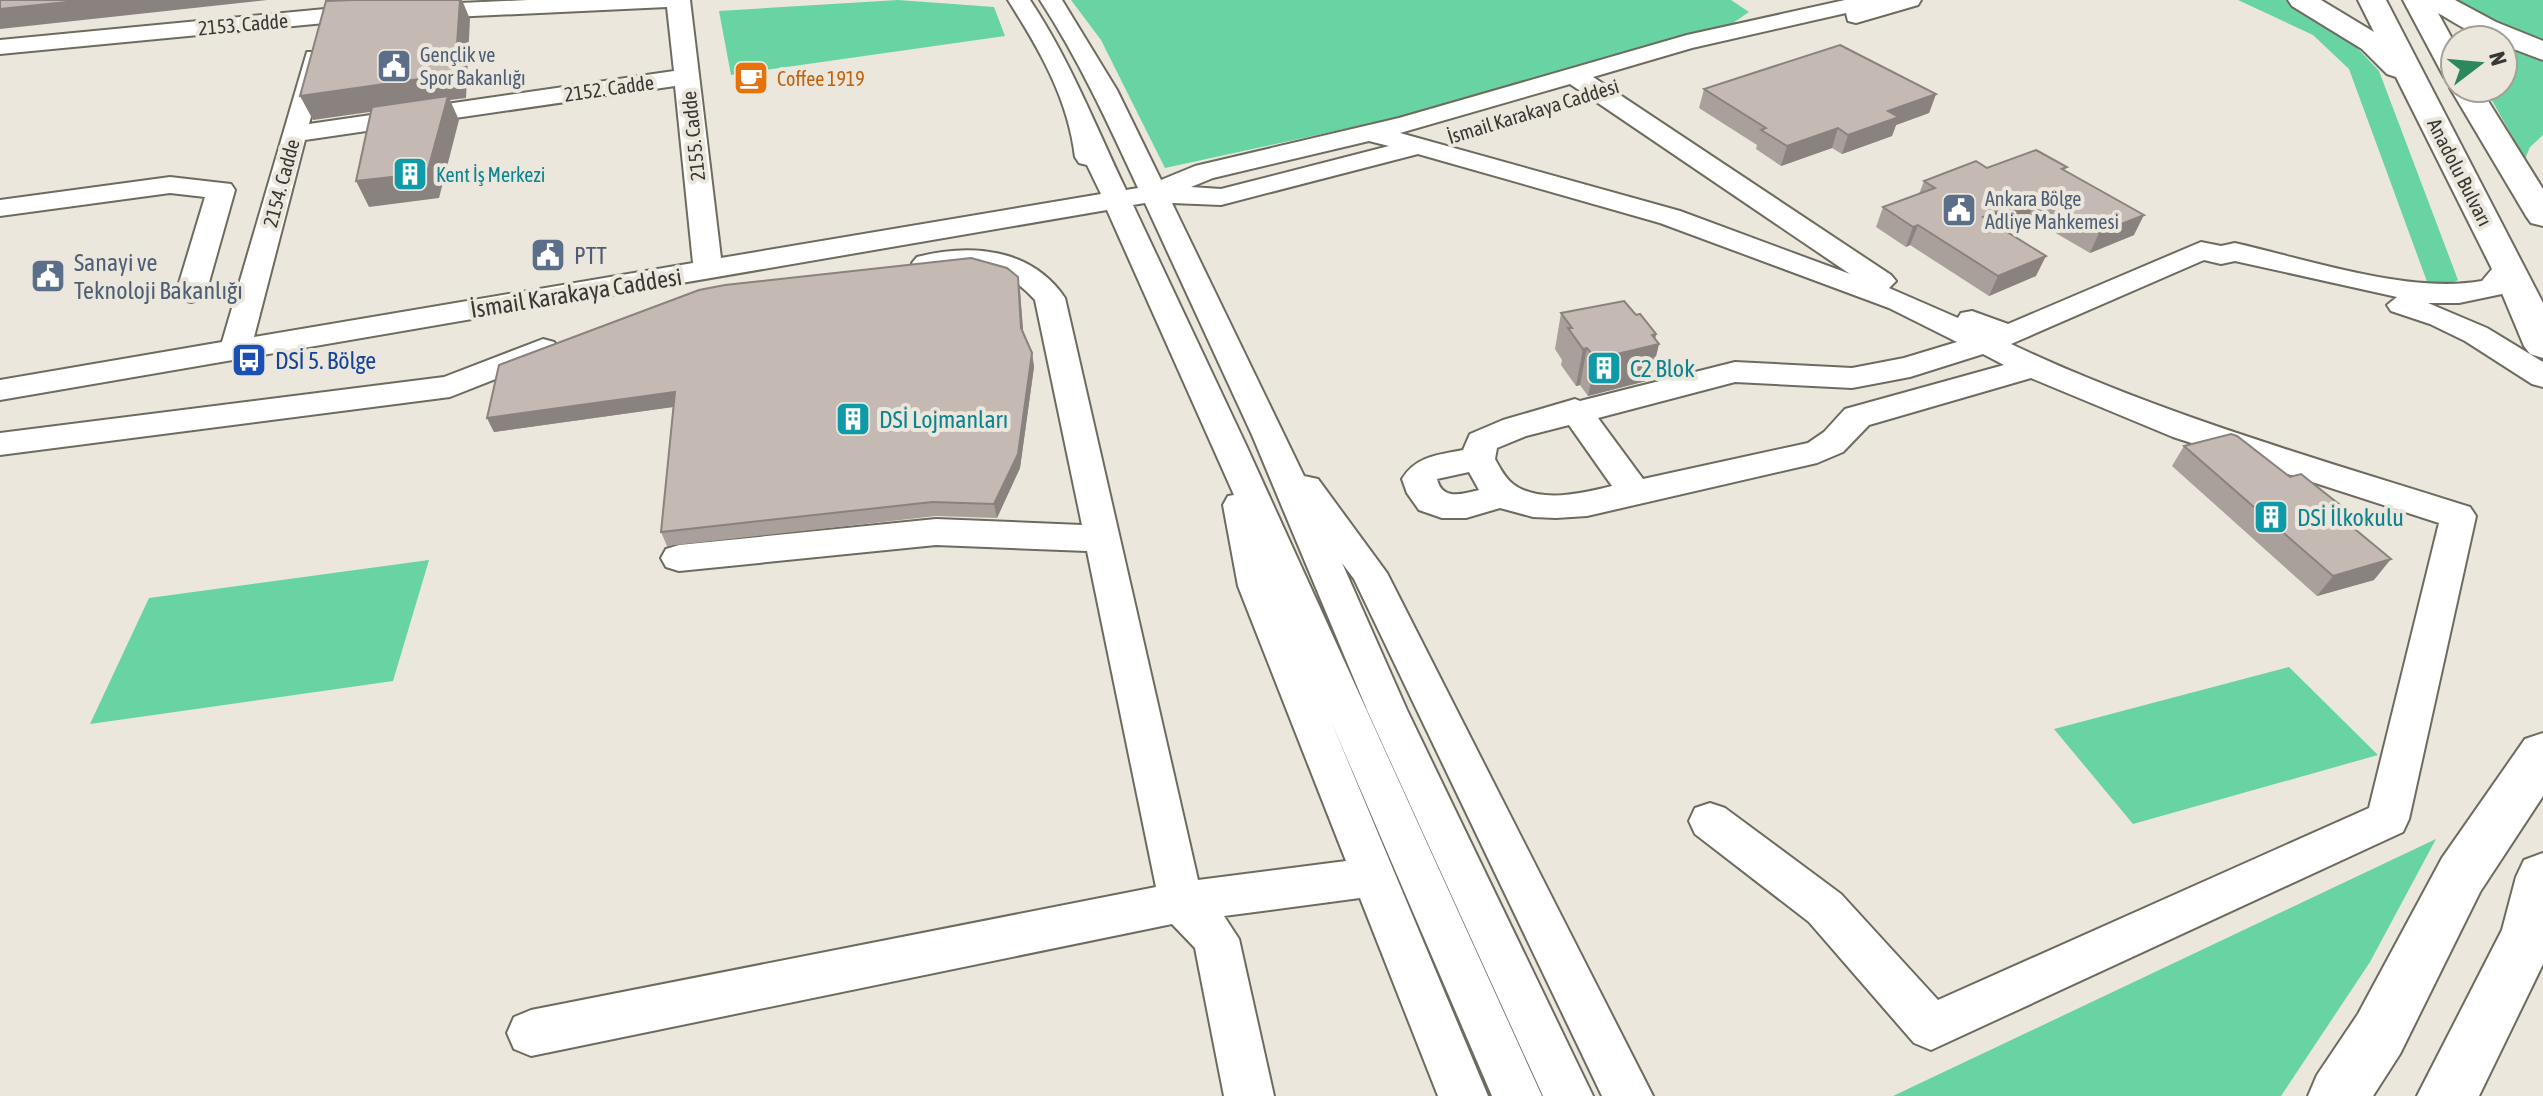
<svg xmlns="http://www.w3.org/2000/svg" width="2543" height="1096" viewBox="0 0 2543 1096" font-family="'Asap Condensed',sans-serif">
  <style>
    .green { fill: #68d3a3 }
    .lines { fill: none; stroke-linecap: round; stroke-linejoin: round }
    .minor-casing { stroke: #6d6a60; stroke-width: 4 }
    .major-casing { stroke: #6d6a60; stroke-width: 4 }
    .minor { fill: #fff; fill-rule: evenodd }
    .major { fill: #fff; fill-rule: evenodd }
    .wall { fill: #a99f9b }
    .shaded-wall { fill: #8a827e }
    .building { fill: #c5b9b4; stroke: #8a827e; stroke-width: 2 }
    .labels { text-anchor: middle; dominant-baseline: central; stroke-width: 8; stroke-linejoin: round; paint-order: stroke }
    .far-street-label { font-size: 20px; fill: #383733; stroke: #ebe7dc }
    .far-service-label { font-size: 20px; fill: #4e5e75; stroke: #ebe7dc; text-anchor: start }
    .far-food-label { font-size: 20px; fill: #c56008; stroke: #ebe7dc; text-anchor: start }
    .far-culture-label { font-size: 20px; fill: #0d838f; stroke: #ebe7dc; text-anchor: start }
    .service-label { font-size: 24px; fill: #4e5e75; stroke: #ebe7dc; text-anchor: start }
    .street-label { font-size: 24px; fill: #383733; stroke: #ebe7dc }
    .transit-label { font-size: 24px; fill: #164399; stroke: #ebe7dc; text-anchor: start }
    .culture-label { font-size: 24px; fill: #0d838f; stroke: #ebe7dc; text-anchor: start }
  </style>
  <rect width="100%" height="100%" fill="#ebe7dc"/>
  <!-- green -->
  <path class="green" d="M898 0 994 7 1005 36 731 75 719 11Z
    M1071 0H1731L1749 12 1733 23 1405 116 1165 168 1101 40Z
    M2238 0H2285L2346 36 2379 71 2458 280 2447 286 2429 287 2349 69 2313 35Z
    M2455 0H2543V42L2477 14Z
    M2503 42 2543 57V135L2530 147 2525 159 2485 88H2503Z
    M429 560 393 681 90 724 149 598Z
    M2289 667 2378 755 2133 824 2054 729Z
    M2436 839 2370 962 2281 1096H1893Z"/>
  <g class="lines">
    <!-- minor casing -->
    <g class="minor-casing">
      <path id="minor" d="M528 0H690L721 258 1101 194 1087 165 1079 163 1075 157C1068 98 1039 49 1008 0H1030C1070 60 1095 125 1126 190L1138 188C1108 123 1079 60 1040 0H1062L1117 90 1161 180 1195 166 1399 118 1687 35 1845 0H1921L1918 5 1856 23 1848 21 1846 13 1692 48 1593 77 1891 275 1896 281 1889 288 1958 318 1961 313 1972 311 2008 324 2201 242 2221 246 2235 243C2309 260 2409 294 2482 281 2494 267 2500 256 2519 261L2524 267 2502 294 2459 303H2428L2487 328 2543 362V387L2532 384 2465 341 2430 324 2391 311 2387 305 2397 297 2235 261 2221 264 2204 260 2011 344C2159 414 2315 458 2470 507L2476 516 2409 819 2403 832 1931 1050 1914 1043 1809 922 1695 834 1689 821 1695 808 1710 803 1725 808 1841 894 1938 1000 2369 808 2439 523 2173 437 2031 378 1869 425 1843 452 1817 463 1587 516 1556 518 1533 517 1500 508 1466 518H1442L1419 510 1407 493 1402 479C1416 456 1438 455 1463 450L1470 434 1503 420 1575 399 1580 401 1735 362 1852 368 1904 358 1957 342 1889 308 1660 223 1418 154 1221 205 1172 203 1304 476 1318 479 1387 573 1653 1096H1602L1354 579 1342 563 1407 710 1593 1096H1543L1367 710 1252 435 1145 203 1133 205 1246 445 1542 1096H1492L1331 721 1488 1096H1438L1360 898 1224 916 1239 939 1274 1096H1224L1195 948 1172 924 531 1056 514 1049 507 1033 514 1017 531 1010 1156 887 1087 551 936 545 679 571 666 567 661 558 666 549 679 545 936 519 1082 525 1035 300C1010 272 986 265 949 269 937 270 928 272 917 269L912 263 917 257C971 243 1031 248 1065 298L1198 880 1346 861 1238 586 1223 505 1228 496 1234 495 1107 210 0 400V380L222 342 307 52H323L327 57 309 124 674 71 667 7 325 23 0 54V40L325 9ZM1570 84 1850 274 1680 211 1400 133ZM675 86 693 263 254 337 305 140ZM1369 141 1389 146 1221 189 1191 187 1213 178ZM1983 354 2004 365 1845 409 1824 432 1808 443 1643 479 1598 418 1735 382 1852 388 1910 377ZM1569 425 1612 486C1584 493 1539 504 1513 484 1505 478 1500 468 1495 459L1497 448 1526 436ZM1469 472 1479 490C1462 494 1442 501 1437 479Z
        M170 177 231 184 235 190 206 293 202 299 191 302 180 299 176 293 205 197 170 193 0 216V200Z
        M543 339 554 342 559 349 554 356 450 397 0 455V433L444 377Z"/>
    </g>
    <!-- major casing -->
    <g class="major-casing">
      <path id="major" d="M2288 0H2321L2374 32 2358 0H2386L2543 303V358L2530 354 2524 346 2491 267 2396 77 2387 74 2362 49 2292 6Z
        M2403 0H2455L2496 22 2543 41V60L2503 45V40C2479 40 2459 25 2438 13L2455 44V80L2444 77Z
        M2454 82 2455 88H2480L2543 189V226L2531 223 2526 216 2450 88Z
        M2543 733V796L2480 892 2400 1054 2373 1096H2308L2317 1075 2358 1014 2442 858 2525 739Z
        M2543 853V964L2479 1096H2417L2502 930 2516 877 2524 860Z"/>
    </g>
    <!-- minor -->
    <use href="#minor" class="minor"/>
    <!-- major -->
    <use href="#major" class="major"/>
  </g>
  <!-- wall -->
  <path class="wall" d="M1704 89 1936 94 1929 113 1896 125 1892 136 1842 154 1832 148 1781 166 1756 149 1757 145 1699 108Z
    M1987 168 2065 170 2134 235 2090 253 2028 217 2000 227 2036 276 1989 296 1910 245 1906 247 1876 227 1883 207 1919 194 1924 181Z
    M1020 291 1023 331 1032 353 1034 367 1020 468 997 518 936 516 667 546 661 532 673 407 494 432 487 418Z
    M1561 313 1656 334 1655 339 1659 344 1650 380 1588 396 1580 385 1576 386 1561 365 1562 360 1555 349Z
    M2184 446 2348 524 2374 580 2317 596 2172 466Z"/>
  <!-- shaded-wall -->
  <path class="shaded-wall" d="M86 0H267L0 29V9Z
    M460 0H462L470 19 466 98 450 100 459 120 439 198 369 207 356 181 447 101 313 120 300 96Z
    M1936 94 1929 113 1896 125 1892 136 1842 154 1848 135 1888 111Z
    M1838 128 1832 148 1781 166 1787 146Z
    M2037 197 2028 217 1975 237 1983 217Z
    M2144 215 2134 235 2090 253 2099 233Z
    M1918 225 1910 245 1906 247 1913 227Z
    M2046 256 2036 276 1989 296 1998 276Z
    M1018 277 1020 291 1024 342 1021 328Z
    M1656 334 1654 345 1659 344 1650 380 1588 396 1596 359Z
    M1587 348 1580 385 1576 386 1583 349Z
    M1032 353 1034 367 1020 468 997 518 994 504Z
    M675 392 680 406 494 432 487 418Z
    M2391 559 2374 580 2317 596 2333 576Z"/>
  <!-- building -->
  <path class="building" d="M0 0H86L0 9Z
    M353 0H460L455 74 300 96 326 1Z
    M1840 45 1936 94 1888 111 1899 117 1848 135 1838 128 1787 146 1761 130 1766 128 1704 89Z
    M448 96 427 173 356 181 372 107Z
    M2036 150 2067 167 2062 169 2144 215 2099 233 2037 197 1983 217 2046 256 1998 276 1918 225 1913 227 1883 207 1935 188 1924 181 1976 161 1987 168Z
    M971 258 1007 268 1018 277 1021 328 1032 353 1018 454 994 504 932 502 661 532 675 392 487 418 499 365 699 290 725 285Z
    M1624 301 1636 315 1640 314 1656 334 1652 335 1659 344 1596 359 1587 348 1583 349 1568 328H1572L1561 313Z
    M2231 434 2237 436 2290 477 2301 474 2354 516 2344 520 2391 559 2333 576 2184 446Z"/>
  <!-- icons -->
  <defs>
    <g id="civic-square" transform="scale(1.8)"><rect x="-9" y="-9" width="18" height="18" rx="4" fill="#5c6f8a" stroke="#ebe7dc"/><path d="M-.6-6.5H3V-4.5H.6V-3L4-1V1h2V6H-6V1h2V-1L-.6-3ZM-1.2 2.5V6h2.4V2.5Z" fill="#fff"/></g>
    <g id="cafe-square" transform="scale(1.8)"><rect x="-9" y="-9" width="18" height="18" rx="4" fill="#e8710a" stroke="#ebe7dc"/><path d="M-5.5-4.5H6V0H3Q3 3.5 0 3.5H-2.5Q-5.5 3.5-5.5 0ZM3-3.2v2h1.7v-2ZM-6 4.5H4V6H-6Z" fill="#fff"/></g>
    <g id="building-square" transform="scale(1.8)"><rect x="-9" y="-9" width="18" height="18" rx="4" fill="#0f9aa8" stroke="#ebe7dc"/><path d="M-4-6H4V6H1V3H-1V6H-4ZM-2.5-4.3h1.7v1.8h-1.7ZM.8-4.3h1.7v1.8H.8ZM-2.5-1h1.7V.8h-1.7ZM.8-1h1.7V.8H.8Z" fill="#fff"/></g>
    <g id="bus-square" transform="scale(1.8)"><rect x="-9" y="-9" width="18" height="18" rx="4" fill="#1a4fb4" stroke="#ebe7dc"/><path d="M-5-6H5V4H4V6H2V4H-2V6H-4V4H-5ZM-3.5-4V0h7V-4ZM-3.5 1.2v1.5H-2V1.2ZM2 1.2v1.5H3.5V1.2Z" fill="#fff"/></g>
  </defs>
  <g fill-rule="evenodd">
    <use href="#civic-square" x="394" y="66"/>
    <use href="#cafe-square" x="751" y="78"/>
    <use href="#building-square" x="410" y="174"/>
    <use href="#civic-square" x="1959" y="210"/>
    <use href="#civic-square" x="548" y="255"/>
    <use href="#civic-square" x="48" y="276"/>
    <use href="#bus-square" x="249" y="360"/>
    <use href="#building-square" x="1604" y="368"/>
    <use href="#building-square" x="853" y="419"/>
    <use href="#building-square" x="2271" y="517"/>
  </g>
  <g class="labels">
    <!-- far-street labels -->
    <g class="far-street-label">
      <text transform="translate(243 24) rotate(-5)">2153. Cadde</text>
      <text transform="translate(609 88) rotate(-8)">2152. Cadde</text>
      <text transform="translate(1533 111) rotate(-17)">İsmail Karakaya Caddesi</text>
      <text transform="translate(693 136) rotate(-96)">2155. Cadde</text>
      <text transform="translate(2460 172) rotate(63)">Anadolu Bulvarı</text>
      <text transform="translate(281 183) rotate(-75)">2154. Cadde</text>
    </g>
    <!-- far-service labels -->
    <g class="far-service-label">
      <text x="420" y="54">Gençlik ve<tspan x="420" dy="23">Spor Bakanlığı</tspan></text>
      <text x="1985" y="198">Ankara Bölge<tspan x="1985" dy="23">Adliye Mahkemesi</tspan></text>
    </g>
    <!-- far-food labels -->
    <g class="far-food-label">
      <text x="777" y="78">Coffee 1919</text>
    </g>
    <!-- far-culture labels -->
    <g class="far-culture-label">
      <text x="436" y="174">Kent İş Merkezi</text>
    </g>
    <!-- service labels -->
    <g class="service-label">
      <text x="574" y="255">PTT</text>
      <text x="74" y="262">Sanayi ve<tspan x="74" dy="28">Teknoloji Bakanlığı</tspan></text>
    </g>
    <!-- street labels -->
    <g class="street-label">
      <text transform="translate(576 293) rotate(-9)">İsmail Karakaya Caddesi</text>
    </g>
    <!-- transit labels -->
    <g class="transit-label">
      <text x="275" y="360">DSİ 5. Bölge</text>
    </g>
    <!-- culture labels -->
    <g class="culture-label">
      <text x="1630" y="368">C2 Blok</text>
      <text x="879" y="419">DSİ Lojmanları</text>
      <text x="2297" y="517">DSİ İlkokulu</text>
    </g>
  </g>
  <!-- north arrow -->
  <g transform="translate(2479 64) rotate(74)"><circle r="38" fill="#ebe7dc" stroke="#a3a198" stroke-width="2"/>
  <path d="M0-6L14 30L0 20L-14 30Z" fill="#2e885e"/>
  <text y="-12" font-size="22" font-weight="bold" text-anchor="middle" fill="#383733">N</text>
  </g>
</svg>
